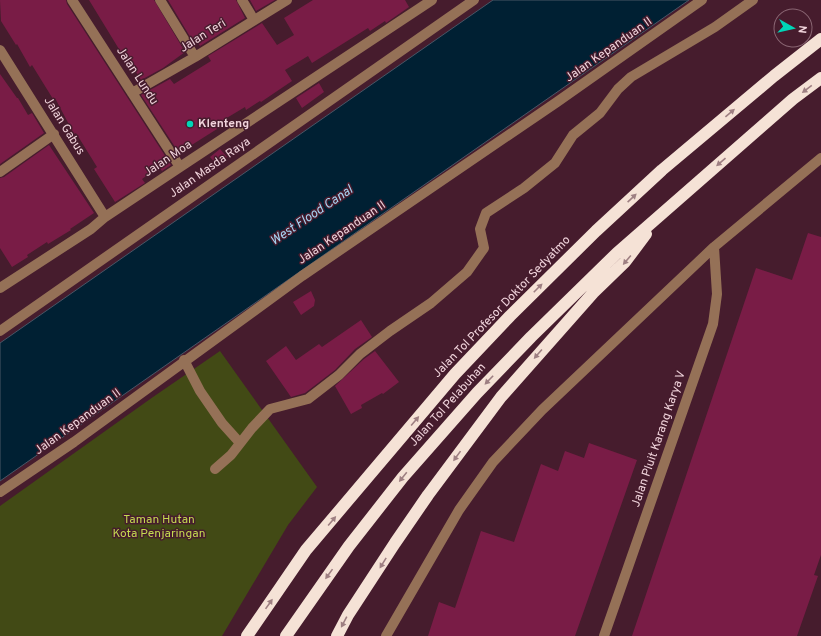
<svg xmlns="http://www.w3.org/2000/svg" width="821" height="636" viewBox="0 0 821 636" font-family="Overpass,sans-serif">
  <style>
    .green { fill: #424a15 }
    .water { fill: #002033; stroke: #485666 }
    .building { fill: #791c46 }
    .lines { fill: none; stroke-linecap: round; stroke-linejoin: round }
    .minor { stroke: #957157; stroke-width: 10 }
    .highway { stroke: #f5e2d6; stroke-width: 12 }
    .oneway { fill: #9e7f82 }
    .poi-dot { fill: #00d5b7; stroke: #461c2d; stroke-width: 1.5 }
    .labels { text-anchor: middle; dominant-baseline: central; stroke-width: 3; stroke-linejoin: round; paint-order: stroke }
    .street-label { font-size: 12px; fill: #f1d4dc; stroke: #461c2d }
    .poi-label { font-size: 12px; font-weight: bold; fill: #f1d4dc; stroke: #461c2d; text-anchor: start }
    .park-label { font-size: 12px; fill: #c4da50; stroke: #461c2d }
    .water-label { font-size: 13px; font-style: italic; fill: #a7d5f4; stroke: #461c2d }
  </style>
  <rect width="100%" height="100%" fill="#461c2d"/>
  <!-- green -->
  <path class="green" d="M220 351 317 487 288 525 222 636H0V506L153 397Z"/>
  <!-- water -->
  <path class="water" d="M493 0H689L0 481V343Z"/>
  <!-- building -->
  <path class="building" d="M0 0H66L67 4 171 165 162 171 159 167 142 179 145 183 115 202 94 169 97 167 76 133 74 134 55 98 53 99 32 65 30 67 17 44 16 45 1 21Z
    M89 0H154L185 52 163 68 141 80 124 53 122 54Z
    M168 0H236L245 18 200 46 198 43 195 45Z
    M250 0H275L256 11Z
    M313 0H405L409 7 386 23 385 21 370 31 368 28 312 63 308 56 285 70 292 81 261 102 260 101 246 110 245 107 215 125 217 129 179 153 141 95 170 79 174 84 211 61 208 56 262 23 277 45 294 35 284 18Z
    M0 74 17 98H18L28 115 32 113 44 133 0 164Z
    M319 83 324 92 302 108 296 98Z
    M49 145 94 213 70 229 71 230 48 244 47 242 27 255 28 257 12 267 0 248V178L4 177Z
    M220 149 227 157 217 165 210 157Z
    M808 233 821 237V555L814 575 818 576 797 636H632L756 268 792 280Z
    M311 291 315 300 314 306 301 315 293 302Z
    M361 320 372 337 355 349 335 370 305 393 291 397 266 361 286 346 296 360 319 344 322 347Z
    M375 351 399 382 383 394 382 393 361 405 362 408 351 414 335 386 364 359Z
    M589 443 637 460 575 636H428L439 602 455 608 481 531 514 542 541 464 558 471 565 451 584 458Z"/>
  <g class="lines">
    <!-- minor -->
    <path class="minor" d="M72 0 180 167
      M160 0 195 57
      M242 0 254 20
      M0 50 105 217
      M132 93 195 57 287 0
      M0 172 54 134
      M0 288 91 229 105 217 180 167 432 0
      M0 331 474 0
      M184 360 200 391 222 423 240 443
      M215 469 231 455 252 428 270 409 308 399 339 375 360 354 390 331 431 303 467 272 484 248 480 229 486 213 524 188 555 163 573 135 600 113 618 89 631 77 715 27 753 0
      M0 492 74 442 302 276 557 102 702 0
      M386 636 459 510 493 462 542 410 714 247 821 158
      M604 636 713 324 717 294 714 247"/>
    <!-- highway -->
    <path class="highway" d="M247 636 306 550 455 374 510 316 596 231 662 170 774 76 821 39
      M286 636 349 546 403 477 477 393 531 337 617 253 793 99 821 78
      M337 636 348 615 395 543 428 495 501 397 593 293 625 262 646 234"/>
  </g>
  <!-- one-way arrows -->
  <defs><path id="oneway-solid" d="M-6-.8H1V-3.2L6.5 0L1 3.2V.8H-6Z"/></defs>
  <g class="oneway">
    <use href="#oneway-solid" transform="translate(807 89) rotate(143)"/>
    <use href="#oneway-solid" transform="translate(730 113) rotate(-40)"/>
    <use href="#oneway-solid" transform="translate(721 162) rotate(139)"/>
    <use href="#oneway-solid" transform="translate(632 198) rotate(-43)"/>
    <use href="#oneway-solid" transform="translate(627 260) rotate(130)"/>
    <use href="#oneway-solid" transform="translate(538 288) rotate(-45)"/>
    <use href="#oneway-solid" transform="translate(538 354) rotate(131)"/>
    <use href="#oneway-solid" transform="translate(489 380) rotate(134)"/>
    <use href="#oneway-solid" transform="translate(415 421) rotate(-50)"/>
    <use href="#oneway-solid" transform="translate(457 456) rotate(126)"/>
    <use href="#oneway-solid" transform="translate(403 477) rotate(129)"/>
    <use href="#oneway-solid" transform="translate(332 521) rotate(-50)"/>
    <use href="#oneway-solid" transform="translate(383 563) rotate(122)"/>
    <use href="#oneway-solid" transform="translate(329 574) rotate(126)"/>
    <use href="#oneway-solid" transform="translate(269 604) rotate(-55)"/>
    <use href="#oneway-solid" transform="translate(344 622) rotate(118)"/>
  </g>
  <!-- markers -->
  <circle class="poi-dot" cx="190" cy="124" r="4"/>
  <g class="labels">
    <!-- street labels -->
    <g class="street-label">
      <text transform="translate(203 36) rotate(-32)">Jalan Teri</text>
      <text transform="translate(609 50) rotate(-35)">Jalan Kepanduan II</text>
      <text transform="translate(137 76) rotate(57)">Jalan Lundu</text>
      <text transform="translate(64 126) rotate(58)">Jalan Gabus</text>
      <text transform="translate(168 159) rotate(-34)">Jalan Moa</text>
      <text transform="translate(210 168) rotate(-35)">Jalan Masda Raya</text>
      <text transform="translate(342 233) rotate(-34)">Jalan Kepanduan II</text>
      <text transform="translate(502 307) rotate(-46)">Jalan Tol Profesor Doktor Sedyatmo</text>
      <text transform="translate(448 405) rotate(-48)">Jalan Tol Pelabuhan</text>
      <text transform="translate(78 422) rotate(-36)">Jalan Kepanduan II</text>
      <text transform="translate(659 439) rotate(-71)">Jalan Pluit Karang Karya V</text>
    </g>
    <!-- poi labels -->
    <g class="poi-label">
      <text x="198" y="124">Klenteng</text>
    </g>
    <!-- park labels -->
    <g class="park-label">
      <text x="159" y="520">Taman Hutan<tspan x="159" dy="14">Kota Penjaringan</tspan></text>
    </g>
    <!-- water labels -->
    <g class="water-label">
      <text transform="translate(312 216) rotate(-34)">West Flood Canal</text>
    </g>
  </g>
  <!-- north arrow -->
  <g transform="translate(793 28) rotate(98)"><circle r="19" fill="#461c2d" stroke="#8a6673"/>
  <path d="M0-3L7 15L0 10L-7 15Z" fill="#00d5b7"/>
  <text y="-6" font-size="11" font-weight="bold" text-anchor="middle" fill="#f1d4dc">N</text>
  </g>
</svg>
